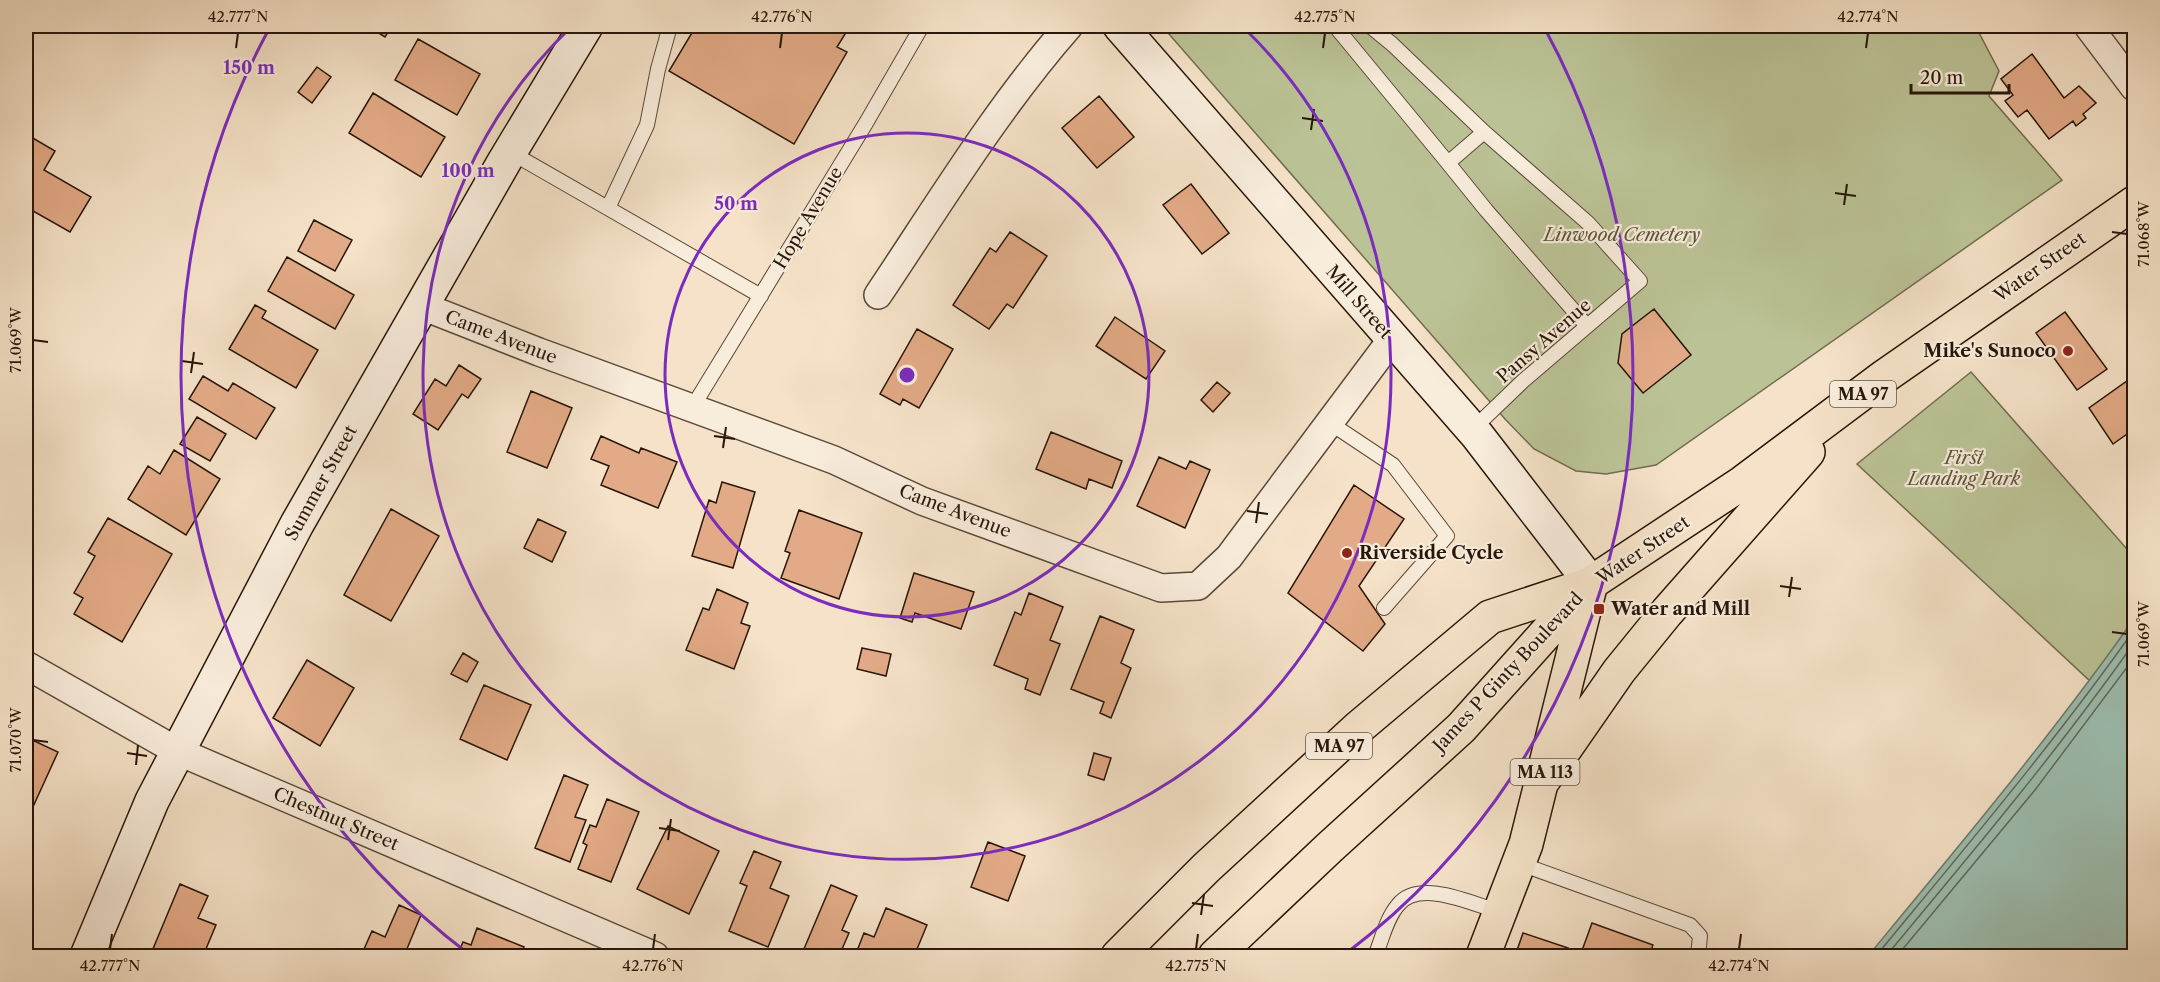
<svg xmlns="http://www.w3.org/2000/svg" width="2160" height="982" viewBox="0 0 2160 982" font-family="'Libre Caslon Text',serif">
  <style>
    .green { fill: #bbc396; stroke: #726c50; stroke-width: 1.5 }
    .water { fill: #9dbfb1; stroke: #6e7b6e; stroke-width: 1.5 }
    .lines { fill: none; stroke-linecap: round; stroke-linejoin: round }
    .shore { stroke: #626a5d; stroke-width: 1.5 }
    .building { fill: #e2aa86; stroke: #281609; stroke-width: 1.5 }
    .service-casing { stroke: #5b4939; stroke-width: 16 }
    .minor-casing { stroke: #5b4939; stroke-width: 30 }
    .secondary-casing { stroke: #281609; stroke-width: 36 }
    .primary-casing { stroke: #281609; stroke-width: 36 }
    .service { stroke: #f8ecdb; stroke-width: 14 }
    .minor { stroke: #f8ecdb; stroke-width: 27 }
    .secondary { stroke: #f8ecdb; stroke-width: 33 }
    .primary { stroke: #f5e2c8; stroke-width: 33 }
    .ticks { fill: none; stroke: #281609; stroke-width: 2 }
    .ring { fill: none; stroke: #7b2cbf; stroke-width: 3 }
    .poi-dot { fill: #8f2418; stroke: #f8ecdb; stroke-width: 2 }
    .labels { text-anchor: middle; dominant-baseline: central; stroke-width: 4.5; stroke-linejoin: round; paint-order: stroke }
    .shield { fill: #f8ecdb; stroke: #665648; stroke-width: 1.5 }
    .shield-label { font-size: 16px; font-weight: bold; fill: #281609 }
    .street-label { font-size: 18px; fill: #281609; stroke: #f8ecdb }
    .park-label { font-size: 18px; font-style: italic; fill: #5b533a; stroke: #f8ecdb }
    .poi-label { font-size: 18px; font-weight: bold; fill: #281609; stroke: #f8ecdb; text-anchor: start }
    .centre { fill: #7b2cbf; stroke: #f8ecdb; stroke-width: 3 }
    .ring-label { font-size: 18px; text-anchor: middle; font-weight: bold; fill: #7b2cbf; stroke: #f8ecdb; stroke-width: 4.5; stroke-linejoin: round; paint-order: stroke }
    .neatline { fill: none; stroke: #281609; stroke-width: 2 }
    .ticks-label { font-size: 15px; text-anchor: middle; fill: #281609 }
  </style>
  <rect width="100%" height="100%" fill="#f5e2c8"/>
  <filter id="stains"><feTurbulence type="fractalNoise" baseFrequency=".00333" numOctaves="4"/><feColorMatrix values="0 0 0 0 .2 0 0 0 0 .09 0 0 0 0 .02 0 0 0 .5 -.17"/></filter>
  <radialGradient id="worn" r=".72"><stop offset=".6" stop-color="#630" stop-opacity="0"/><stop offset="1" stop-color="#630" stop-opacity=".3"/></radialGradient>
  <!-- green -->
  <path class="green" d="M1162 26H1949L1978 31 1999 71 1989 96 2062 180 1656 465 1606 474 1576 471 1534 449 1505 419Z
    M1971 372 2134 557V619L2090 681 1857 464Z"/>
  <!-- water -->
  <path class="water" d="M2134 619V956H1868C1959 846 2051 736 2134 619Z"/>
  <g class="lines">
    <!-- shore -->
    <path class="shore" d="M1876 956C1964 849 2054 743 2134 630
      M1886 956C1971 854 2057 752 2134 643
      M1897 956 2035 790 2134 658"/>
  </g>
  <!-- building -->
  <path class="building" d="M367 26H392L385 37Z
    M696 26H850L837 47 847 52 794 144 669 71Z
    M418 39 480 74 457 115 395 80Z
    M2032 54 2064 98 2079 86 2096 103 2083 114 2086 118 2076 126 2073 121 2049 139 2027 110 2018 117 2005 101 2013 95 2001 79Z
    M317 67 331 77 312 103 298 92Z
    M373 93 445 137 421 177 349 133Z
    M1099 96 1134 137 1097 168 1062 128Z
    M26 134 55 151 44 170 91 197 70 232 26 207Z
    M1191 184 1229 233 1202 254 1163 205Z
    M314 220 352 240 335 271 298 251Z
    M1010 232 1047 256 1013 308 1007 304 989 329 953 305 990 248 996 252Z
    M287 257 354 295 335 329 268 291Z
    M255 305 266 311 262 318 318 350 296 388 229 349Z
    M1654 309 1691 355 1643 393 1618 363 1622 334Z
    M2065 312 2107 369 2077 390 2036 333Z
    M1115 317 1165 351 1146 379 1096 346Z
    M917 329 953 349 919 408 903 399 900 405 880 394Z
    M459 365 481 379 468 398 462 394 438 430 413 414 435 379 446 386Z
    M203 376 228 391 233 383 275 408 256 439 189 399Z
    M2134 376V429L2113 444 2089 408Z
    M1217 382 1230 393 1213 412 1201 400Z
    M531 391 572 408 547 468 507 452Z
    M197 417 226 434 210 461 180 444Z
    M1051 432 1122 461 1112 488 1089 479 1086 489 1036 469Z
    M601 436 639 453 641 448 677 462 658 508 601 485 609 466 591 459Z
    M174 450 220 479 186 535 128 499 148 466 160 474Z
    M1159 457 1186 469 1190 461 1210 470 1185 528 1137 506Z
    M722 482 755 492 733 568 692 556 709 500 716 503Z
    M1354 485 1404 519 1359 586 1385 624 1363 651 1288 593Z
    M391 509 439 536 391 621 344 595Z
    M799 510 862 533 839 599 781 578 790 553 785 551Z
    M108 518 172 554 122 642 74 614 83 598 74 593 95 556 88 552Z
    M538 519 566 532 552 562 524 548Z
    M914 573 974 592 961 629 915 613 912 622 900 618Z
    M717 589 748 603 741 623 750 626 734 669 686 650 703 608 709 610Z
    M1029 593 1063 607 1050 640 1060 644 1040 695 1025 689 1028 679 994 665 1015 612 1021 615Z
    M1100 616 1134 630 1121 663 1131 668 1111 718 1100 713 1104 702 1071 689Z
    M862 648 891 654 886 676 857 669Z
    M463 653 478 662 467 682 451 674Z
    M307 660 354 688 320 746 273 718Z
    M484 685 531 705 507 760 460 739Z
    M26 737 58 752 32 809 26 806Z
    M1094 753 1111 758 1104 780 1088 775Z
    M564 775 588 785 575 817 586 820 570 862 535 848Z
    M607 799 639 812 611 882 578 869 587 845 583 843 590 825 596 827Z
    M668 826 719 851 689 914 637 889Z
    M988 842 1025 856 1008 901 971 887Z
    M754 851 781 862 770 888 789 896 768 947 729 931 747 886 740 883Z
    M180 884 208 896 198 918 216 925 203 956H150Z
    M831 885 857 896 842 930 849 933 839 956H801Z
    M399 905 421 915 404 956 395 955 394 956H361L372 931 385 937Z
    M886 908 927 925 917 949 922 951 919 956H855L864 933 874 937Z
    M1592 923 1653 945 1649 956H1580Z
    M477 928 524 947 520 956H457L463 942 471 945Z
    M1523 933 1568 948 1565 956H1515Z"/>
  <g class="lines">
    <!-- service casing -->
    <g class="service-casing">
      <path id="service" d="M1335 26 1448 163
        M1370 26 1392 44 1484 132 1588 223 1640 281 1523 381 1472 430
        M1484 132 1448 163 1486 210 1587 326
        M510 152 761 296
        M608 208 647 125 658 69 670 26
        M692 408 866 123 922 26
        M1330 423 1393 465 1447 536 1384 608
        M1518 863 1690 925 1700 936 1698 956
        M1375 956C1382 940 1386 919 1398 905 1419 878 1473 904 1500 912"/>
    </g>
    <!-- minor casing -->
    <g class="minor-casing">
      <path id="minor" d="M2088 26 2134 87
        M878 295C939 204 997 108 1069 26
        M422 306 539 352 834 460 922 501 1161 588 1198 586 1229 557 1392 339
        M26 665 177 751 655 956"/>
    </g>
    <!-- secondary casing -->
    <g class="secondary-casing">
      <path id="secondary" d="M1120 26 1477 435 1591 583
        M87 956 152 801 297 524 504 162 586 26"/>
    </g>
    <!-- primary casing -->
    <g class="primary-casing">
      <path id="primary" d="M1542 782 1619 671 1667 612 1808 452
        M1118 956 1206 868 1358 728 1490 617 1590 584
        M1215 956 1329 848 1461 728 1591 583 1742 483 1885 376 2134 203
        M1483 956 1526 844 1590 587"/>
    </g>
    <!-- service -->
    <use href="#service" class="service"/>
    <!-- minor -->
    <use href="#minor" class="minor"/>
    <!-- secondary -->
    <use href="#secondary" class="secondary"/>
    <!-- primary -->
    <use href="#primary" class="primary"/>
  </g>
  <!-- ticks -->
  <path class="ticks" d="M236 48 238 33M780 48 782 33M1323 48 1325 33M1866 48 1868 33M1302 118 1323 121M1311 130 1314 109M1835 193 1856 196M1844 205 1847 184M2112 232 2127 234M33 340 48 342M182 361 203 364M191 373 194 352M714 436 735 439M723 448 726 427M1247 511 1268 514M1256 523 1259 502M1780 586 1801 589M1789 597 1792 577M2112 632 2127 634M33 740 48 742M127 753 147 756M136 765 138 745M659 828 680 831M668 840 671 819M1192 903 1213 906M1201 915 1204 894M110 949 112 934M653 949 655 934M1196 949 1198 934M1739 949 1741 934"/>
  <!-- distance rings -->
  <g class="ring">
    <circle cx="907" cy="375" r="242"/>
    <path d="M1243 27A484 484 0 1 1 571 27"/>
    <path d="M470 955A726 726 0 0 1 269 29M1545 29A726 726 0 0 1 1344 955"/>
  </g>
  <!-- markers -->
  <g class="poi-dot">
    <circle cx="2068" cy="351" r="6"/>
    <circle cx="1347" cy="553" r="6"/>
    <rect x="1593" y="603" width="12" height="12" rx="3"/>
  </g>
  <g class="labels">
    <!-- shield labels -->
    <g class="shield">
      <rect x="1830" y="381" width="66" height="26" rx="4.5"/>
      <rect x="1306" y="733" width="66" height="26" rx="4.5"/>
      <rect x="1510.5" y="759" width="69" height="26" rx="4.5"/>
    </g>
    <g class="shield-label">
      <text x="1863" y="394">MA 97</text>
      <text x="1339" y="746">MA 97</text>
      <text x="1545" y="772">MA 113</text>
    </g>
    <!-- street labels -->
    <g class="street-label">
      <text transform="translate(808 218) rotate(-59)">Hope Avenue</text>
      <text transform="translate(2040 267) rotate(-35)">Water Street</text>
      <text transform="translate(1359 302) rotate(49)">Mill Street</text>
      <text transform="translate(501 337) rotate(21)">Came Avenue</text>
      <text transform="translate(1544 341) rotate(-41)">Pansy Avenue</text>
      <text transform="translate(321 483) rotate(-61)">Summer Street</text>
      <text transform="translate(955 511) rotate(21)">Came Avenue</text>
      <text transform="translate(1643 550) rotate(-34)">Water Street</text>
      <text transform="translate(1508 672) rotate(-47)">James P Ginty Boulevard</text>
      <text transform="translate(336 819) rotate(23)">Chestnut Street</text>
    </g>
    <!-- park labels -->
    <g class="park-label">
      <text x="1622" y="235">Linwood Cemetery</text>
      <text x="1964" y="458">First<tspan x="1964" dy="21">Landing Park</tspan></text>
    </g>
    <!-- poi labels -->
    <g class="poi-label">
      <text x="2056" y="351" text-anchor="end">Mike's Sunoco</text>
      <text x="1359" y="553">Riverside Cycle</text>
      <text x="1611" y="609">Water and Mill</text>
    </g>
  </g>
  <circle cx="907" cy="375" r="9" class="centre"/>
  <g class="ring-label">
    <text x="249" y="74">150 m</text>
    <text x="468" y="177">100 m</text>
    <text x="736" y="210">50 m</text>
  </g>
  <!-- margin -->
  <rect width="2160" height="982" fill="none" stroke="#f5e2c8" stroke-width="66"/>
  <!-- scale -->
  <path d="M1911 84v9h98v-9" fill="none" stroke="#281609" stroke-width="3"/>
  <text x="1920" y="84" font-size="18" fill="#281609" stroke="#f8ecdb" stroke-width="4.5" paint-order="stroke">20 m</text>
  <rect x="33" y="33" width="2094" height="916" class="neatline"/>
  <g class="ticks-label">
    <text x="238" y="22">42.777°N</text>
    <text x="782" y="22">42.776°N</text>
    <text x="1325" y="22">42.775°N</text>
    <text x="1868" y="22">42.774°N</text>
    <text transform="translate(2144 234) rotate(-90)" y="5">71.068°W</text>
    <text transform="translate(16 340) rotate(-90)" y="5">71.069°W</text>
    <text transform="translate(2144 634) rotate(-90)" y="5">71.069°W</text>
    <text transform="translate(16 740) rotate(-90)" y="5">71.070°W</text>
    <text x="110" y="971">42.777°N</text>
    <text x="653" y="971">42.776°N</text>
    <text x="1196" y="971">42.775°N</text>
    <text x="1739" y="971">42.774°N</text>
  </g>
  <rect width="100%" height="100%" filter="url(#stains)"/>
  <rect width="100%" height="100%" fill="url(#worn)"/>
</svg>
